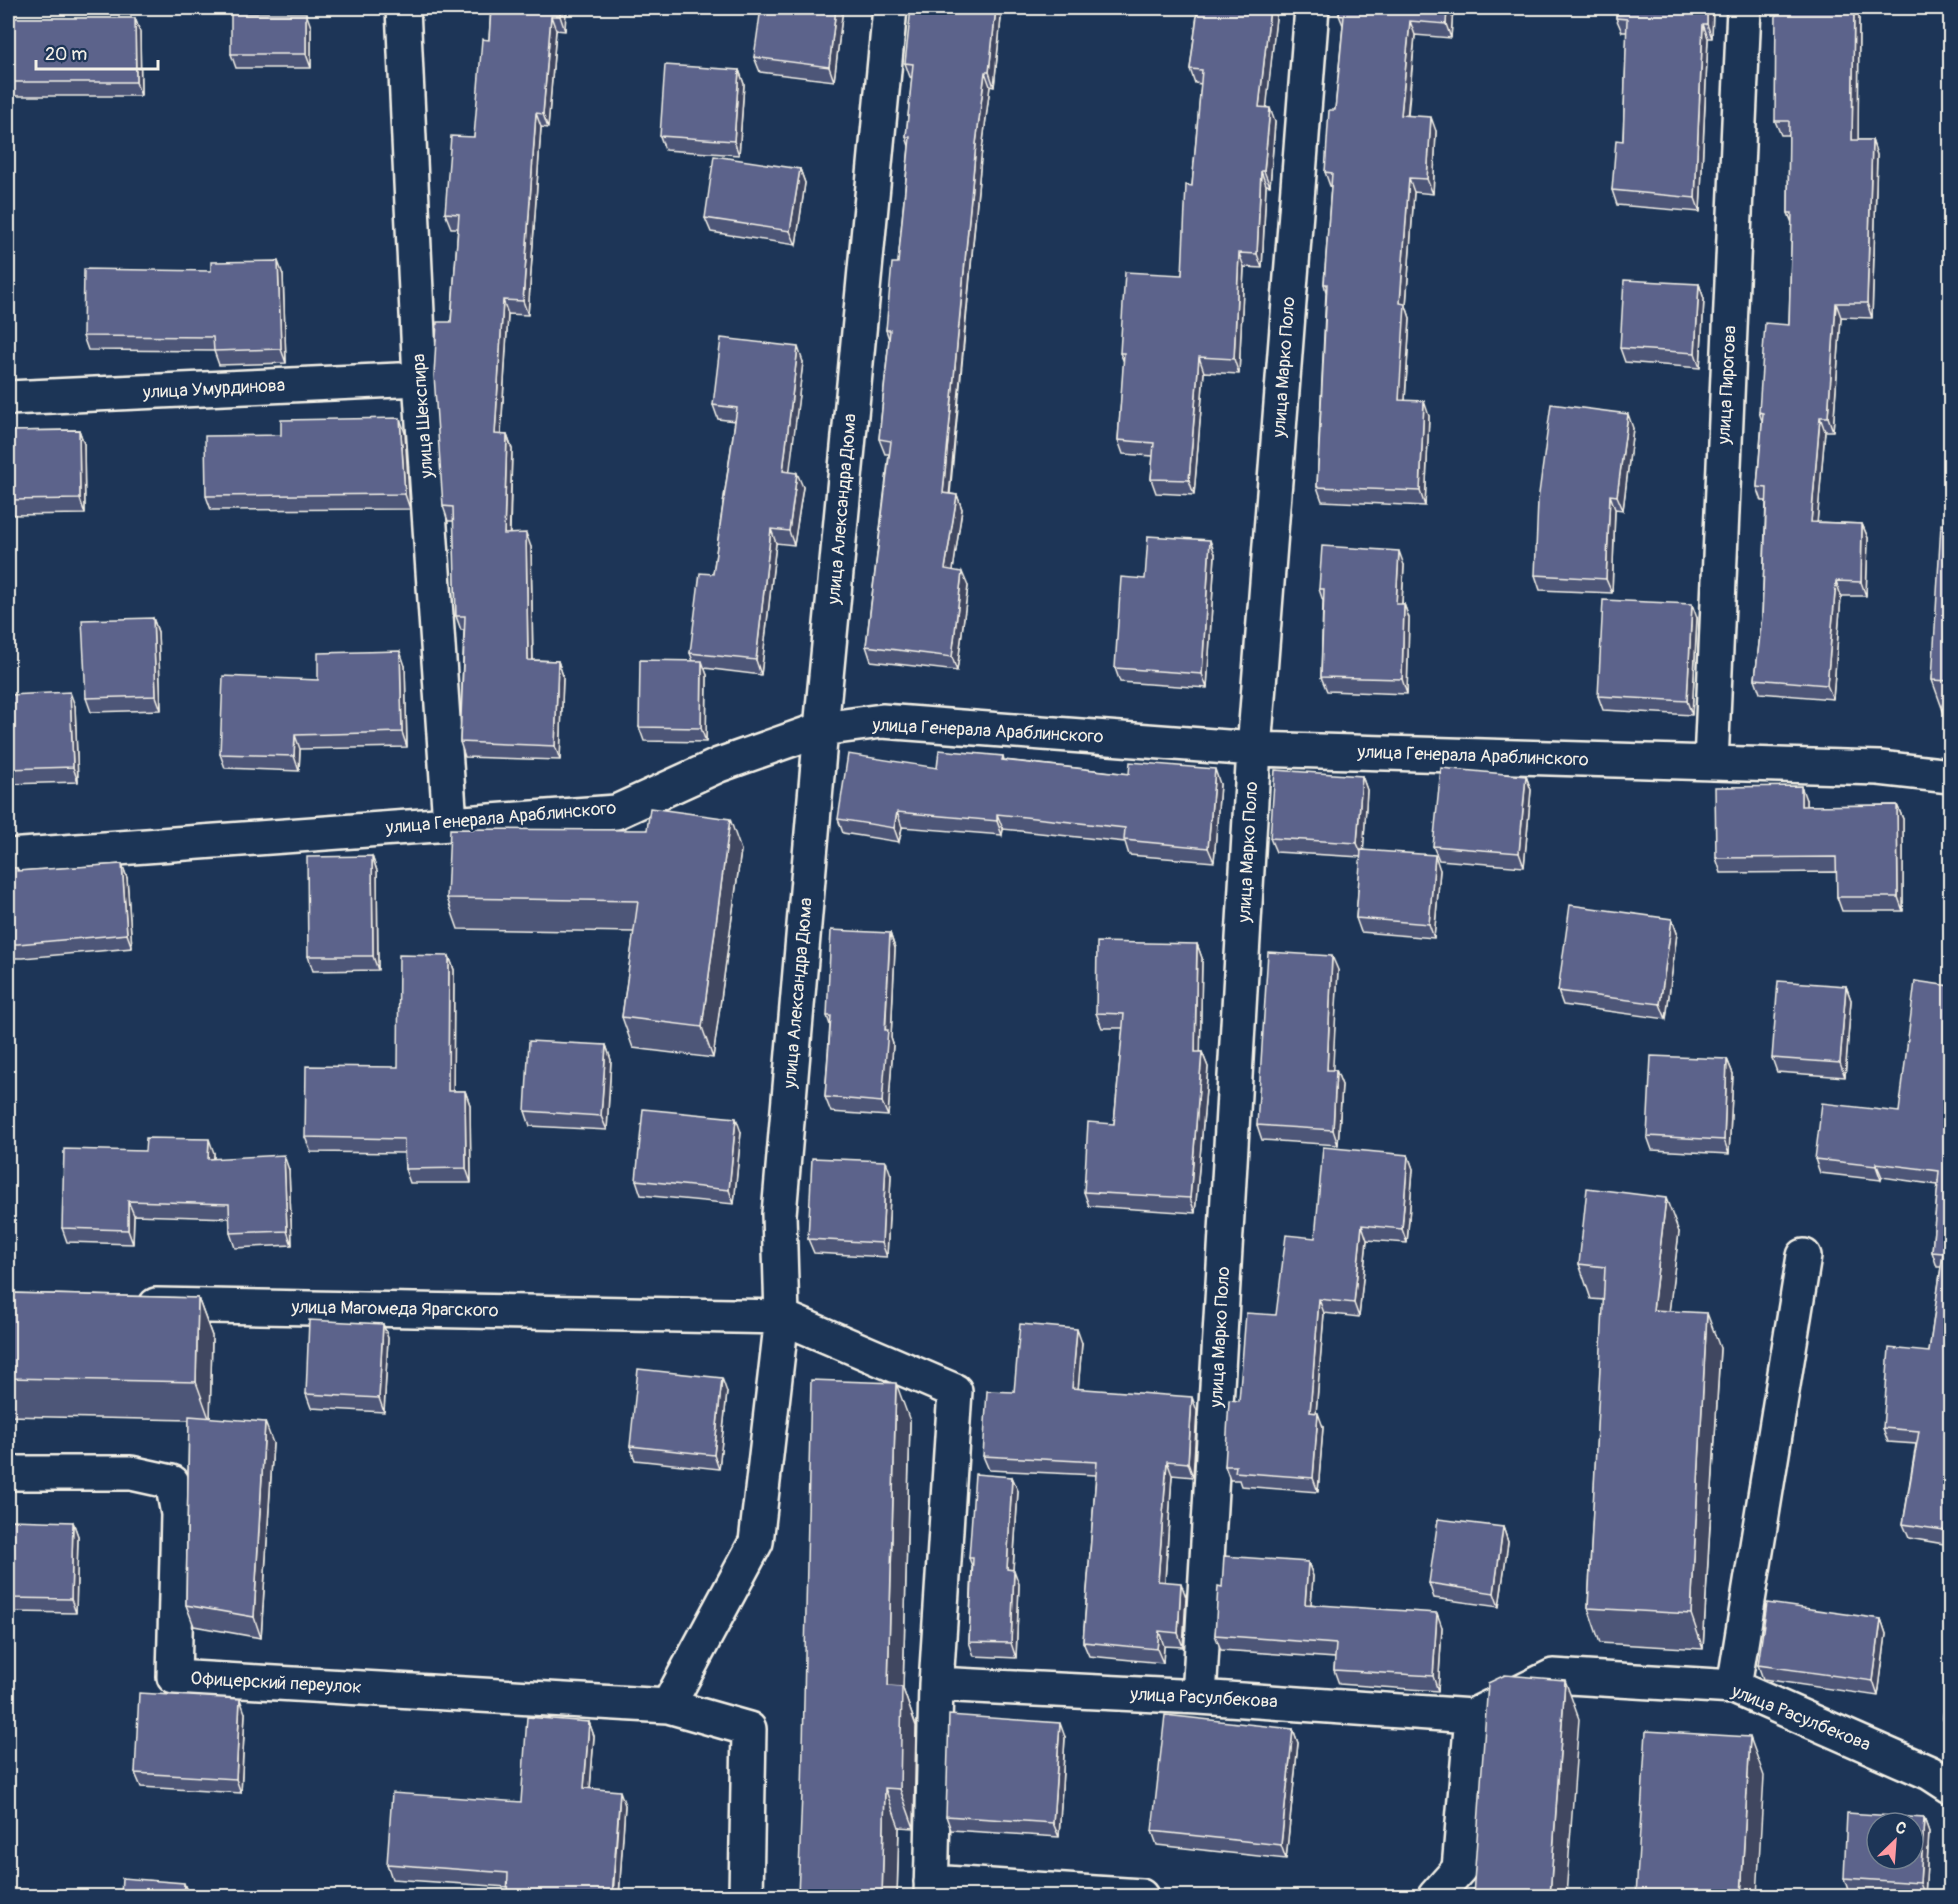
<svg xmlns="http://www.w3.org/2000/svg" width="1958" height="1904" viewBox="0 0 1958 1904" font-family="Pangolin,sans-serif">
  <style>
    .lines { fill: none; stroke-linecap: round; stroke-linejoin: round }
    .minor-casing { stroke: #f4f1e8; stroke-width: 38 }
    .minor { stroke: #1d3557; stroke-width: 33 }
    .wall { fill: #4e5678; stroke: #f4f1e8; stroke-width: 1.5 }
    .shaded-wall { fill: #404661; stroke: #f4f1e8; stroke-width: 1.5 }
    .building { fill: #5b648b; stroke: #f4f1e8; stroke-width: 1.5; fill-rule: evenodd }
    .labels { text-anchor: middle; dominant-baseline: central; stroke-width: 4.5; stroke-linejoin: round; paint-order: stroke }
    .street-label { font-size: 18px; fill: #f4f1e8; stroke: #1d3557 }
  </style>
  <rect width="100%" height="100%" fill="#1d3557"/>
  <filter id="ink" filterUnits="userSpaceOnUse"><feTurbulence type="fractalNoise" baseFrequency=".0167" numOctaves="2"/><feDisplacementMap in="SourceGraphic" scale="12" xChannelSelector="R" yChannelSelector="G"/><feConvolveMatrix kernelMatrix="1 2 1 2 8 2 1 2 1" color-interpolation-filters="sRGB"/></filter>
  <g filter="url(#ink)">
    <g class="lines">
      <!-- minor casing -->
      <g class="minor-casing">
        <path id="minor" d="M403 8 420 379 450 823
          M8 398 420 379
          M1711 763 1744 8
          M8 856 616 812 719 765 821 729 882 721 1254 749 1879 768 1950 776
          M156 1305 782 1317 955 1391 936 1684 931 1896
          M8 1473H131L172 1482 178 1514 174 1677 668 1706
          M936 1684 1199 1697 1472 1716
          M1734 1687 1804 1256
          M1199 1697 1254 749 1312 8
          M931 1882 1141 1896
          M746 1896 749 1729 668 1706 756 1542 782 1317 779 1214 821 729 890 8
          M1435 1896 1459 1869 1472 1716 1553 1676 1734 1687 1930 1773 1950 1786"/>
      </g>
      <!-- minor -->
      <use href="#minor" class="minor"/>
    </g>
    <!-- wall -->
    <path class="wall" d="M491 8H566L565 31 556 30 548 128 541 127 528 315 508 314 501 435H507L512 449 510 534 531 547 533 660 558 661 563 676 560 760 465 757 460 742 464 630H461L456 616 454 521H448L443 506 451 322 458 228H451L445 213 474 137 489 40Z
      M843 8 834 81 760 72 754 57Z
      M1002 8 994 87 990 86 981 158 950 494 957 495 962 509 953 570 968 586 957 671 871 661 866 646 889 454H885L879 439 889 339 886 330 898 263 909 146 906 137 912 78 910 77 905 63Z
      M1198 8H1277L1266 108 1275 122 1270 186 1266 185 1262 268 1244 267 1239 374 1204 372 1194 495 1156 493 1151 479 1153 456 1123 454 1118 440 1124 362 1120 353 1182 275 1192 186 1201 84 1195 83 1190 69Z
      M1340 8H1453L1451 38 1415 35 1408 115 1436 131 1433 194 1414 192 1406 306 1410 318 1405 401 1429 416 1425 506 1322 501 1317 487 1326 292 1324 284 1331 186H1330L1325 172 1335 110 1343 25 1339 15Z
      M1617 8H1713L1712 38H1708L1700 212 1617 205 1612 190 1623 141 1627 32H1622L1616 18Z
      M1859 8 1858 140H1872L1877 155 1872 318 1841 317 1833 431H1825L1817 522 1862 524 1868 538 1866 596H1841L1833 699 1760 693 1755 679 1762 617 1766 501H1762L1757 487 1762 421 1759 412 1789 325 1792 223 1788 213 1789 135H1781L1775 121Z
      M8 18H135L140 32 141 96H10V101L8 100Z
      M311 27V68H236L231 54Z
      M739 70 744 84 739 155 665 150 660 136Z
      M800 169 805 183 796 245 711 232 705 218Z
      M211 271 283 275 286 363 219 365 214 351 88 350 83 336Z
      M1699 284 1704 299 1700 368 1625 362 1620 348Z
      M803 362 789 472 803 487 794 545 776 543 761 675 704 668 707 675 706 742 644 741 639 727 693 661 690 653 713 574 735 421 718 419 713 405Z
      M1633 428 1623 510 1615 509 1612 593 1540 590 1535 575Z
      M79 430 84 444 85 514 8 515V431Z
      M405 433 410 509 211 510 206 496Z
      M1950 525V719H1946L1932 680Z
      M1215 554 1207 688 1120 682 1115 668Z
      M1404 565 1402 604H1404L1409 618 1407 694 1327 691 1321 677 1323 601 1319 589Z
      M153 618 158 632 161 710 91 712 86 698Z
      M1697 618 1692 715 1603 710 1598 696Z
      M405 666 407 747 300 749 299 771 225 768 220 754 318 680Z
      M8 701 75 706 78 782 8 784Z
      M1003 756 1004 760 1220 784 1214 862 1129 855 1125 842 1003 829 1002 835 902 827 899 842 843 833 838 819 937 768Z
      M1362 776 1367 790 1363 850 1440 870 1434 938 1361 932 1356 918 1361 857 1276 852 1270 838Z
      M1526 776 1531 790 1524 867 1439 860 1433 846Z
      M1806 800V806L1897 805 1903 819V911H1842L1837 897V872L1721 873 1716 858Z
      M647 830 741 850 713 1058 633 1048 622 1017 634 932 458 929 447 898Z
      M372 856 377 871 378 970 313 971 308 956Z
      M122 864 127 878 132 948 23 958H8V868H17L19 871Z
      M1672 919 1677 933 1666 1019 1563 1005 1558 991Z
      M890 933 895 948 891 1038 893 1044 888 1116 831 1112 825 1097 830 1025 827 1016Z
      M1197 944 1202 958 1200 1052H1202L1208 1067 1195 1213 1089 1206 1084 1192 1114 1124 1123 1028H1102L1096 1013Z
      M449 956 454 970 453 1091H465L470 1105 471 1183H410L405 1169 404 1153 311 1152 305 1137 398 1067Z
      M1338 970 1332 1070H1336L1342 1085 1338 1145 1262 1140 1257 1125Z
      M1846 986 1851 1000 1845 1077 1777 1072 1772 1058Z
      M1950 986V1545L1909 1538 1903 1524 1916 1444 1888 1442 1883 1428 1929 1352 1941 1267H1937L1932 1252 1938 1185 1882 1177 1881 1180 1820 1173 1815 1159 1899 1112Z
      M606 1045 611 1060 607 1130 530 1126 525 1111Z
      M1727 1059 1733 1074 1729 1154 1652 1150 1647 1136Z
      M741 1132 734 1204 641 1195 636 1180Z
      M214 1153V1159L289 1170 292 1245 235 1248 230 1233V1218L134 1215 133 1244 67 1242 62 1228Z
      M1408 1155 1413 1169 1407 1243 1367 1240 1359 1317 1324 1313 1316 1413 1323 1427 1318 1492 1241 1486 1239 1480H1230L1225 1466 1239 1401 1276 1315 1315 1238Z
      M891 1175 887 1257 814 1253 808 1239Z
      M1679 1232 1669 1311 1720 1348 1703 1649 1600 1643 1588 1608 1604 1300 1591 1299 1579 1264Z
      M8 1293 198 1298 212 1336 210 1418 273 1443 261 1638 194 1626 186 1605 189 1420 8 1416Z
      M383 1324 388 1338 384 1412 311 1408 306 1394Z
      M1082 1343 1078 1389 1197 1411 1193 1477 1172 1475 1165 1581 1186 1597 1183 1647 1164 1646 1163 1663 1089 1656 1083 1642 1096 1475 989 1470 983 1456 1014 1392Z
      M727 1392 719 1469 635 1460 630 1446Z
      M910 1421 903 1689 916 1726 914 1828 899 1827 897 1896H798Z
      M1012 1477 1018 1491 1013 1570 1019 1584 1016 1658 974 1656 969 1642 972 1566 969 1558Z
      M73 1522 78 1536 76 1613 14 1612 9 1598Z
      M1503 1527 1508 1542 1499 1607 1434 1598 1429 1583Z
      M1308 1562 1313 1576 1311 1604 1442 1627 1438 1691 1339 1684 1334 1670 1335 1658 1221 1650 1215 1635 1222 1587Z
      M1881 1619 1886 1634 1878 1696 1763 1679 1758 1665Z
      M1950 1648V1734L1948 1733 1943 1719Z
      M245 1713 241 1793 141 1787 135 1773Z
      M589 1722 594 1736 590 1789 625 1805 619 1896 508 1887 392 1879 387 1864 521 1802Z
      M1293 1729 1298 1743 1286 1859 1157 1845 1152 1831Z
      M1065 1737 1059 1837 951 1830 946 1816Z
      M1924 1818 1929 1832 1925 1896H1908L1849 1893 1844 1878Z"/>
    <!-- shaded-wall -->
    <path class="shaded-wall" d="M560 8H566L565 31 560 16Z
      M836 8H843L834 81 829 67Z
      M996 8H1002L994 87 989 72Z
      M1270 8H1277L1265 121 1259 107Z
      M1447 8H1453L1451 38 1446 24Z
      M1707 8H1713L1712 38 1707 24Z
      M1854 8H1859L1858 154 1852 140Z
      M306 13 311 27V68L306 54Z
      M551 16 556 30 548 128 543 114Z
      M135 18 140 32 141 96 136 82Z
      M1410 21 1415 35 1406 129 1401 115Z
      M1703 24 1708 38 1700 212 1695 198Z
      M739 70 744 84 739 155 734 141Z
      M985 72 990 86 981 158 948 507 943 493 976 144Z
      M1270 108 1275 122 1270 186 1264 171Z
      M536 113 541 127 528 315 523 301Z
      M1431 117 1436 131 1433 194 1427 179Z
      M1872 140 1877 155 1872 318 1867 303Z
      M800 169 805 183 796 245 790 231Z
      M1261 171 1266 185 1262 268 1257 254Z
      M1409 178 1414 192 1406 306 1410 318 1404 415 1399 400 1400 303Z
      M1239 253 1244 267 1239 374 1234 359Z
      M278 261 283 275 286 363 281 349Z
      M1699 284 1704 299 1700 368 1695 353Z
      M503 300 508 314 500 449 495 434Z
      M1836 303 1841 317 1833 431 1828 417Z
      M798 347 803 362 788 485 783 471Z
      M1199 357 1204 372 1194 495 1189 480Z
      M1424 401 1429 416 1425 506 1420 491Z
      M1628 414 1633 428 1623 510 1617 496Z
      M1820 417 1825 431 1816 536 1811 522Z
      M400 418 405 433 410 509 405 494Z
      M79 430 84 444 85 514 80 499Z
      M507 435 512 449 509 548 504 534Z
      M797 473 803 487 794 545 789 531Z
      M957 495 962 509 951 584 945 569Z
      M1610 495 1615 509 1612 593 1606 579Z
      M1862 524 1868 538 1866 596 1861 582Z
      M771 529 776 543 761 675 756 660Z
      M526 533 531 547 533 674 528 660Z
      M1210 540 1215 554 1207 688 1202 674Z
      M1399 551 1404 565 1401 618 1396 604Z
      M962 572 968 586 957 671 952 657Z
      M1836 581 1841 596 1833 699 1827 685Z
      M1404 604 1409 618 1407 694 1402 679Z
      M1692 604 1697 618 1692 715 1687 701Z
      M153 618 158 632 161 710 156 696Z
      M400 651 405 666 407 747 402 732Z
      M558 661 563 676 560 760 555 746Z
      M702 661 707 675 706 742 701 728Z
      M70 692 75 706 78 782 73 767Z
      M295 735 300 749 299 771 294 756Z
      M1215 769 1220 784 1214 862 1208 848Z
      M1362 776 1367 790 1363 857 1357 843Z
      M1526 776 1531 790 1524 867 1519 853Z
      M1801 786 1806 800V820L1801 806Z
      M1897 805 1903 819V911L1898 897Z
      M897 812 902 827 899 842 894 828Z
      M997 814 1003 829 1002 835 997 821Z
      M730 819 741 850 713 1058 702 1027Z
      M1435 855 1440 870 1434 938 1429 924Z
      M372 856 377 871 378 970 373 956Z
      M122 864 127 878 132 948 127 934Z
      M1672 919 1677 933 1666 1019 1660 1004Z
      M890 933 895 948 891 1038 893 1044 888 1116 882 1102Z
      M1197 944 1202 958 1200 1066 1195 1052Z
      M449 956 454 970 453 1105 448 1091Z
      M1332 956 1338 970 1332 1084 1327 1070Z
      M1846 986 1851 1000 1845 1077 1840 1063Z
      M606 1045 611 1060 607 1130 601 1116Z
      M1202 1052 1208 1067 1195 1213 1190 1198Z
      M1727 1059 1733 1074 1729 1154 1724 1140Z
      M1336 1070 1342 1085 1338 1145 1333 1130Z
      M465 1091 470 1105 471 1183 466 1168Z
      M736 1118 741 1132 734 1204 729 1190Z
      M209 1139 214 1153 213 1173 208 1159Z
      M284 1155 289 1170 292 1245 287 1231Z
      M1408 1155 1413 1169 1407 1243 1402 1229Z
      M886 1161 891 1175 887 1257 882 1243Z
      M1876 1163 1882 1177 1881 1180 1876 1166Z
      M1666 1198 1679 1232 1665 1345 1653 1310Z
      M128 1201 134 1215 133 1244 128 1230Z
      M1362 1225 1367 1240 1359 1317 1354 1303Z
      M198 1298 212 1336 210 1421 196 1382Z
      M1319 1299 1324 1313 1315 1426 1310 1412Z
      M1707 1313 1720 1348 1703 1649 1691 1614Z
      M383 1324 388 1338 384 1412 379 1398Z
      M1077 1329 1082 1343 1077 1402 1072 1388Z
      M722 1378 727 1392 719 1469 714 1455Z
      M896 1383 910 1421 903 1689 916 1726 914 1828 900 1789 888 1686Z
      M1192 1397 1197 1411 1193 1477 1188 1463Z
      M1318 1413 1323 1427 1318 1492 1313 1478Z
      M265 1422 273 1443 261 1638 254 1617Z
      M1167 1461 1172 1475 1164 1595 1158 1581Z
      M1012 1477 1018 1491 1012 1584 1007 1569Z
      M73 1522 78 1536 76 1613 71 1599Z
      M1503 1527 1508 1542 1499 1607 1494 1593Z
      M1308 1562 1313 1576 1310 1618 1305 1604Z
      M1014 1570 1019 1584 1016 1658 1011 1643Z
      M1181 1583 1186 1597 1183 1647 1178 1633Z
      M1437 1613 1442 1627 1438 1691 1433 1676Z
      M1881 1619 1886 1634 1878 1696 1873 1681Z
      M1159 1631 1164 1646 1163 1663 1157 1649Z
      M1565 1680 1579 1719 1566 1896H1550Z
      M240 1699 245 1713 241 1793 236 1779Z
      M589 1722 594 1736 589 1802 584 1788Z
      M1060 1723 1065 1737 1059 1837 1053 1823Z
      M1293 1729 1298 1743 1286 1859 1281 1845Z
      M1750 1737 1764 1776 1757 1896H1741Z
      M885 1788 899 1827 897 1896H882Z
      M620 1791 625 1805 619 1896H613Z
      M1924 1818 1929 1832 1925 1896 1920 1883Z
      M184 1883 189 1896H183Z"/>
    <!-- building -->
    <path class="building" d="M491 8H560V16H551L543 114 536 113 523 301 503 300 495 434 507 435 504 534 526 533 528 660 558 661 555 746 460 742 465 616H456L453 507 443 506 434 375 437 322H451L459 214 445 213 451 136 474 137 482 39 489 40Z
      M761 8H836L829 67 754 57Z
      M911 8H996L989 72H985L976 144 943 493 957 495 945 569 962 572 952 657 866 646 891 441 879 439 890 330H886L892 263H898L910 137H906L913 64 905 63Z
      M1198 8H1270L1259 107 1270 108 1264 171H1261L1257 254 1239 253 1234 359 1199 357 1189 480 1151 479 1154 443 1118 440 1124 353H1120L1125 272 1182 275 1186 185 1192 186 1202 70 1190 69Z
      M1340 8H1447L1446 24 1410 21 1401 115 1431 117 1427 179 1409 178 1400 303 1405 304 1399 400 1424 401 1420 491 1317 487 1327 284H1324L1332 173 1325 172 1329 110H1335L1344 16 1339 15Z
      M1617 8H1707V24H1703L1695 198 1612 190 1616 140 1623 141 1627 19 1616 18Z
      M1776 8H1854L1852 140H1872L1867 303H1836L1828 417H1820L1811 522 1862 524 1861 582 1836 581 1827 685 1755 679 1762 617 1767 488 1757 487 1763 413 1759 412 1765 323 1789 325 1792 213H1788L1789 121H1775Z
      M231 13H306V54H231Z
      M8 18H135L136 82H8Z
      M665 65 739 70 734 141 660 136Z
      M714 156 800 169 790 231 705 218Z
      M278 261 281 349 214 351 213 337 83 336 84 269 211 271V262Z
      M1624 280 1699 284 1695 353 1620 348Z
      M721 338 798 347 783 471 797 473 789 531 771 529 756 660 690 653 700 573 713 574 737 408 713 405Z
      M1551 404 1628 414 1617 496 1610 495 1606 579 1535 575 1538 501Z
      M400 418 405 494 206 496 205 436 281 435V420Z
      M79 430 80 499 8 500V431Z
      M1941 524 1950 525V681L1932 680Z
      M1148 536 1210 540 1202 674 1115 668 1121 577 1145 579Z
      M1322 546 1399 551 1396 604H1404L1402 679 1321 677 1324 589H1319Z
      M1603 600 1692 604 1687 701 1598 696Z
      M153 618 156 696 86 698 82 620Z
      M400 651 402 732 295 735 294 756 220 754 223 676 318 680V653Z
      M640 660 702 661 701 728 639 727Z
      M70 692 73 767 8 769V701H9V695Z
      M939 750 1003 756 1002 760 1129 774 1130 762 1215 769 1208 848 1124 840 1125 828 997 814V821L897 812 894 828 838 819 848 754 937 768Z
      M1441 768 1526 776 1519 853 1433 846Z
      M1275 770 1362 776 1357 843 1270 838Z
      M1801 786V806L1897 805 1898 897H1837L1836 857 1716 858 1715 787Z
      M650 808 730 819 702 1027 622 1017 638 901 447 898 450 829 647 830Z
      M1361 850 1435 855 1429 924 1356 918Z
      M372 856 373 956H308L307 857Z
      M122 864 127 934 18 944H8V868H17V871Z
      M1570 905 1672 919 1660 1004 1558 991Z
      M831 930 890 933 885 1030H888L882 1102 825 1097 831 1016H827Z
      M1097 942 1197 944 1195 1052H1202L1190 1198 1084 1192 1088 1122 1114 1124 1124 1014 1096 1013Z
      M1268 952 1332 956 1327 1070H1336L1333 1130 1257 1125Z
      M399 955 449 956 448 1091H465L466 1168 405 1169 404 1139 305 1137 306 1066 398 1067Z
      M1778 981 1846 986 1840 1063 1772 1058Z
      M1915 981 1950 986V1531L1903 1524 1919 1431 1883 1428 1889 1348 1929 1352 1943 1253 1932 1252 1939 1171 1876 1163V1166L1815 1159 1822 1103 1899 1112Z
      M529 1041 606 1045 601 1116 525 1111Z
      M1651 1056 1727 1059 1724 1140 1647 1136Z
      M643 1109 736 1118 729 1190 636 1180Z
      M146 1138 209 1139 208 1159 284 1155 287 1231 230 1233 229 1204 128 1201V1230L62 1228 64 1149 145 1151Z
      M1323 1147 1408 1155 1402 1229 1362 1225 1354 1303 1319 1299 1310 1412 1318 1413 1313 1478 1235 1472 1236 1466H1225L1229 1400 1239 1401 1246 1313 1276 1315 1286 1235 1315 1238Z
      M812 1158 886 1161 882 1243 808 1239Z
      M1587 1188 1666 1198 1653 1310 1707 1313 1691 1614 1588 1608 1605 1267 1579 1264Z
      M8 1293 198 1298 196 1382 8 1378Z
      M309 1320 383 1324 379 1398 306 1394Z
      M1020 1324 1077 1329 1072 1388 1192 1397 1188 1463 1167 1461 1158 1581 1181 1583 1178 1633 1159 1631 1157 1649 1083 1642 1097 1462 983 1456 987 1391 1014 1392Z
      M638 1369 722 1378 714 1455 630 1446Z
      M811 1380 896 1383 888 1686 902 1687 900 1789 885 1788 882 1896H798L802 1793Z
      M189 1416 265 1422 254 1617 186 1605Z
      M975 1474 1012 1477 1007 1569 1014 1570 1011 1643 969 1642 973 1558H969Z
      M1438 1519 1503 1527 1494 1593 1429 1583Z
      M11 1520 73 1522 71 1599 9 1598Z
      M1224 1556 1308 1562 1305 1604 1437 1613 1433 1676 1334 1670 1336 1644 1215 1635 1218 1586 1222 1587Z
      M1767 1603 1881 1619 1873 1681 1758 1665Z
      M1950 1648V1720L1943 1719Z
      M1505 1675 1565 1680 1550 1896H1473L1488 1683Z
      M139 1693 240 1699 236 1779 135 1773Z
      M949 1715 1060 1723 1053 1823 946 1816Z
      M1165 1715 1293 1729 1281 1845 1152 1831Z
      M527 1717 589 1722 584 1788 620 1791 612 1896H624H507L508 1873 387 1864 392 1793 521 1802Z
      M1646 1731 1750 1737 1741 1896H1636Z
      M1847 1813 1924 1818 1920 1883 1844 1878ZM1877 1823H1913V1859H1877Z
      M122 1878 184 1883 183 1896H121Z"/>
  </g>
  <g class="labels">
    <!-- street labels -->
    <g class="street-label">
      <text transform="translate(1284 367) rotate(-86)">улица Марко Поло</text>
      <text transform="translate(1727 385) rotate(-87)">улица Пирогова</text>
      <text transform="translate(214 389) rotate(-3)">улица Умурдинова</text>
      <text transform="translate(423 416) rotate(-94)">улица Шекспира</text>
      <text transform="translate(842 509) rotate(-85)">улица Александра Дюма</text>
      <text transform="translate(988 731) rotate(3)">улица Генерала Араблинского</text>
      <text transform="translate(1473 756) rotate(2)">улица Генерала Араблинского</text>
      <text transform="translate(501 818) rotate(-5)">улица Генерала Араблинского</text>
      <text transform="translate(1248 852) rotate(-87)">улица Марко Поло</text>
      <text transform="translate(798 993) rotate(-85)">улица Александра Дюма</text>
      <text transform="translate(395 1309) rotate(1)">улица Магомеда Ярагского</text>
      <text transform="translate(1220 1337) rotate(-87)">улица Марко Поло</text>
      <text transform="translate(276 1683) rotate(3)">Офицерский переулок</text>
      <text transform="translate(1204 1698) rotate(3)">улица Расулбекова</text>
      <text transform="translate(1801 1718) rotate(22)">улица Расулбекова</text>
    </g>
  </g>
  <!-- margin -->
  <rect width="1958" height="1904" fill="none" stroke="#1d3557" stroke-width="30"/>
  <rect x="15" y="15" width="1928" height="1874" fill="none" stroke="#f4f1e8" stroke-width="2" filter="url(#ink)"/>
  <!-- north arrow -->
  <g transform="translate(1895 1841) rotate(25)"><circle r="28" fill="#1d3557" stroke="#738091" stroke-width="1.5"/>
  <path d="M0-4.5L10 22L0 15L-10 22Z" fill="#ff9aa2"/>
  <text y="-9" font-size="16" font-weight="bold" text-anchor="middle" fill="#f4f1e8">С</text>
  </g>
  <!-- scale -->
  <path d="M36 60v9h122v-9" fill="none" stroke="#f4f1e8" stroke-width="3"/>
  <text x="45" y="60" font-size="18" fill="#f4f1e8" stroke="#1d3557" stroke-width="4.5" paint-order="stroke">20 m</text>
</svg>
